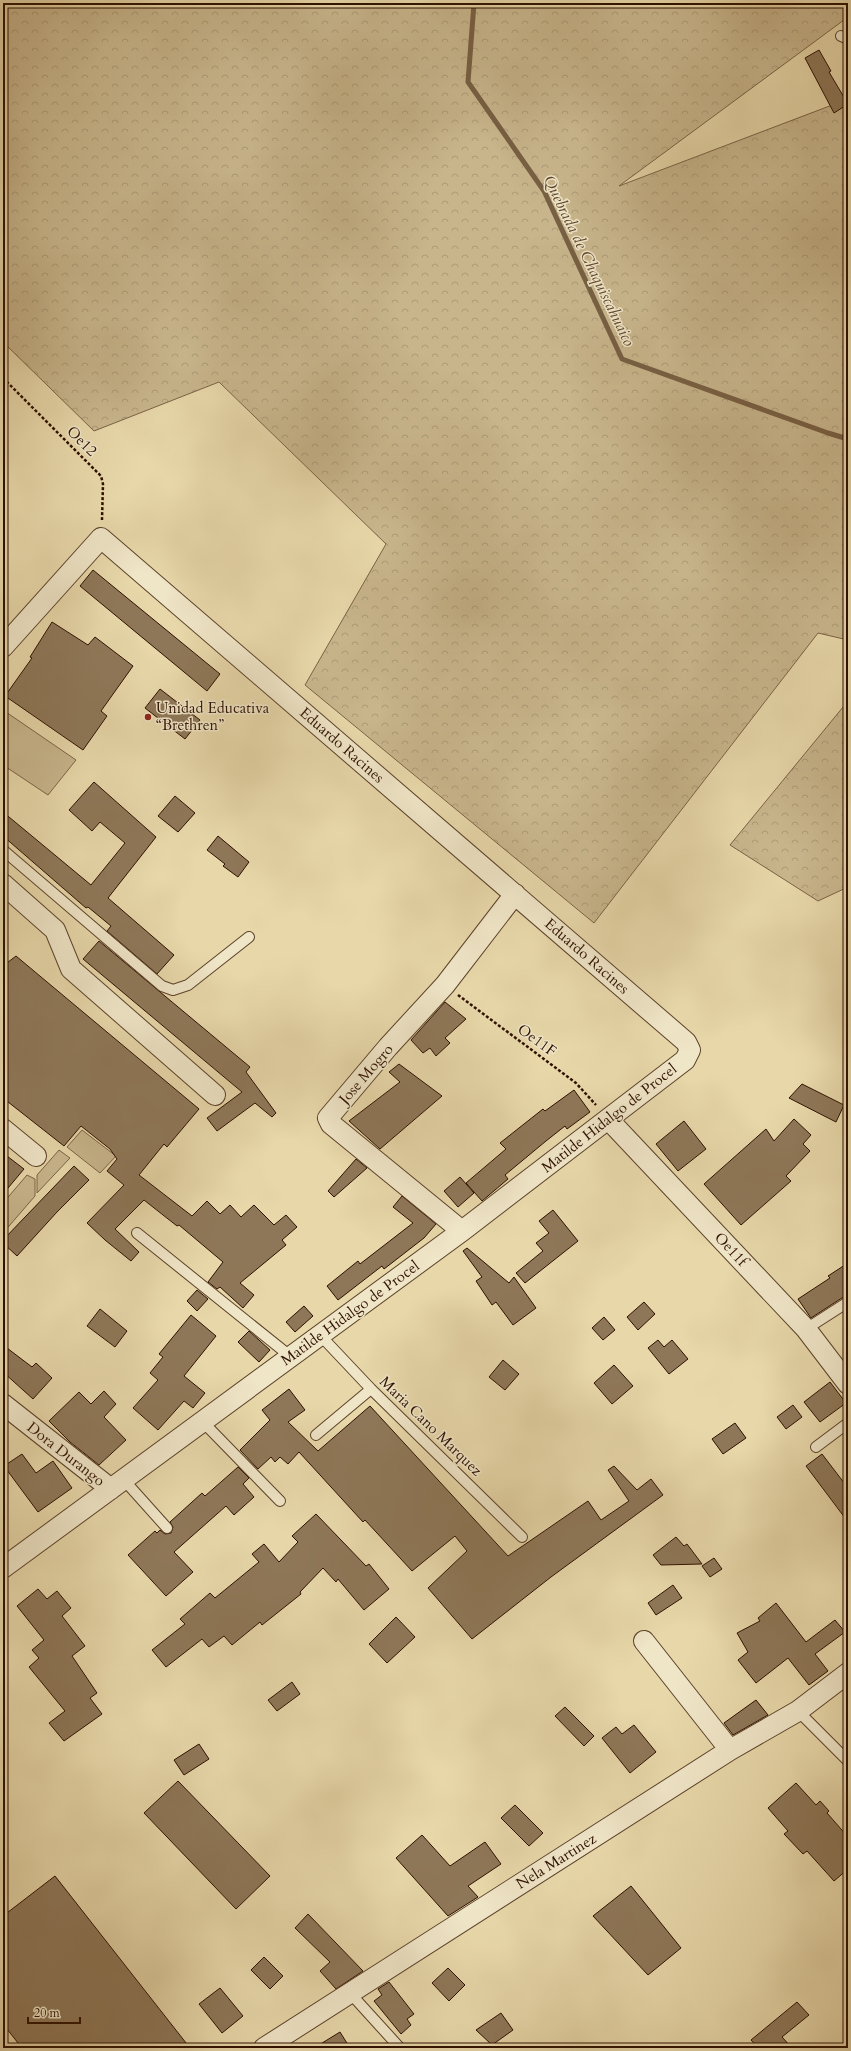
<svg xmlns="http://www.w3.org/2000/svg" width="851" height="2051" viewBox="0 0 851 2051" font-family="Cardo,serif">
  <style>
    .green { fill: #c8b58c; stroke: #7b6246 }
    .forest { fill: url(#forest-crowns); stroke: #7b6246 }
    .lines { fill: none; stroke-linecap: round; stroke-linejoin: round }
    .stream { stroke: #775f43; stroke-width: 5 }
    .building { fill: #8e7758; stroke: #2e1000 }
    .service-casing { stroke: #5c422a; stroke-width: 12 }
    .minor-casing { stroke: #5c422a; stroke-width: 22 }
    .path { stroke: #2e1000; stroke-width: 2.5; stroke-dasharray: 3 2; stroke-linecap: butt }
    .service { stroke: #efe5c7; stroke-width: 10 }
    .minor { stroke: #efe5c7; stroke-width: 20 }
    .poi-dot { fill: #8f2418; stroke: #efe5c7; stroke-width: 1.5 }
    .labels { text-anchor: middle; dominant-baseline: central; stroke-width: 3; stroke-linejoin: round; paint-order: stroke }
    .street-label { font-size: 15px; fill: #2e1000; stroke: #efe5c7 }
    .poi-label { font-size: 15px; fill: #2e1000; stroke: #efe5c7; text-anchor: start }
    .water-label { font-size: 16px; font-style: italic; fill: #5f442d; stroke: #efe5c7 }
  </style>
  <defs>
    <pattern id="forest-crowns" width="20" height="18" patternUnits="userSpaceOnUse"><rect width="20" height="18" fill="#c8b58c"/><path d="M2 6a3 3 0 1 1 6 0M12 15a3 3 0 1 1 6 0" fill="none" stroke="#ac9b77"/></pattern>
  </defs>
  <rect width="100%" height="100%" fill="#e7d7a9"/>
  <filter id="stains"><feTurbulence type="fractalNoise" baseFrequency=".005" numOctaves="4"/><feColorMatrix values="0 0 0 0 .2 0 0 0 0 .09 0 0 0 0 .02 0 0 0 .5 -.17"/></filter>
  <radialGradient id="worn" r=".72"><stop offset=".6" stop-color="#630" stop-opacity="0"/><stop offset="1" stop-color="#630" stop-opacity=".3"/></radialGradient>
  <!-- green -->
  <path class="green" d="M3 710 76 760 48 795 3 765Z
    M82 1130 116 1156 100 1173 67 1147Z
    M59 1150 70 1158 37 1193V1175Z
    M27 1175 35 1179V1196L3 1233V1203Z"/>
  <!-- forest -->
  <path class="forest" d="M3 3H848V17L619 186 848 99V640L818 633 594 923 305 685 386 544 219 382 94 431 3 342Z
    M848 701V887L818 901 730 845Z"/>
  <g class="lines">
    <!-- stream -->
    <path class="stream" d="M474 3 468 82 544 191 622 359 828 433 848 439"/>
  </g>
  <!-- building -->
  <path class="building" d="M819 50 831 71 829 72 848 104 834 113 805 58Z
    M93 570 220 674 207 691 80 586Z
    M52 622 88 645 95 637 133 666 101 711 107 716 83 750 5 696 32 658 30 657Z
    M160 689 200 720 185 739 145 708Z
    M94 782 156 837 108 898 174 955 157 974 107 931 111 926 88 907 86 908 3 836V812L91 885 125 843 100 822 92 831 69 810Z
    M175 796 195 813 178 832 158 816Z
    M218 836 249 862 238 877 223 866 225 864 207 850Z
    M99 941 250 1067 246 1072 276 1113 272 1117 255 1103 217 1131 207 1118 242 1092 83 959Z
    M16 956 199 1109 167 1147 164 1144 139 1175 192 1216 207 1201 220 1214 230 1205 241 1217 254 1205 274 1225 286 1215 297 1227 282 1240 286 1245 240 1283 254 1295 243 1308 220 1287 217 1289 208 1282 223 1262 179 1225 177 1226 144 1200 115 1229 139 1252 131 1261 105 1240 87 1223 124 1185 107 1171 117 1159 110 1149 81 1126 64 1146 3 1098V966Z
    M445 1002 466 1019 445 1038 450 1043 436 1056 430 1048 423 1053 411 1040Z
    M399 1064 442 1096 380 1149 349 1121 400 1082 389 1072Z
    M802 1084 844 1105 836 1122 789 1098Z
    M574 1090 590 1112 567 1129 565 1126 546 1141 505 1175 508 1179 482 1201 466 1183 506 1149 500 1143 543 1109 545 1111Z
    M794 1119 811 1135 803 1144 810 1151 786 1176 791 1181 741 1225 704 1184 766 1129 774 1141Z
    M684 1121 706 1149 678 1171 656 1144Z
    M3 1153 24 1169 3 1194Z
    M356 1159 367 1168 334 1197 328 1191Z
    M74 1166 89 1180 57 1212 17 1256 3 1243V1240Z
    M460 1177 474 1193 458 1207 444 1191Z
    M402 1196 436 1224 424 1238 384 1269 382 1266 338 1300 327 1286 358 1261 360 1264 413 1223 393 1207Z
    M553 1210 578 1241 525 1283 516 1273 543 1251 536 1243 549 1233 539 1221Z
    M467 1248 509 1283 514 1277 536 1308 513 1325 496 1302 492 1305 476 1281 482 1277 463 1251Z
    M848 1263V1294L811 1318 798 1299 830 1278 828 1276Z
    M197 1290 208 1299 197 1311 187 1301Z
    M644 1302 655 1314 638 1330 627 1317Z
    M304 1306 313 1316 295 1332 286 1322Z
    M100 1309 127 1331 115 1347 87 1326Z
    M191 1315 216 1336 184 1376 205 1393 193 1408 184 1401 158 1430 133 1408 158 1380 150 1373 163 1357 159 1354Z
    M604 1317 615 1330 603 1340 592 1328Z
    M249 1331 270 1350 259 1362 238 1342Z
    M658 1340 664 1347 672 1340 688 1359 669 1374 648 1348Z
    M3 1345 32 1367 36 1363 52 1378 33 1399 3 1372Z
    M503 1360 519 1374 505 1390 489 1377Z
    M614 1365 633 1386 612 1404 594 1383Z
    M830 1382 846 1403 820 1422 804 1402Z
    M289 1389 305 1410 288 1422 318 1451 370 1406 508 1556 588 1501 601 1520 629 1501 608 1470 614 1466 637 1490 651 1479 663 1495 551 1577 472 1639 428 1588 467 1551 455 1536 412 1571 365 1520 363 1522 299 1452 288 1464 280 1457 275 1462 271 1457 258 1469 240 1450 270 1420 262 1410Z
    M104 1391 116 1404 104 1417 126 1440 99 1465 70 1442 49 1421 79 1392 91 1404Z
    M793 1405 802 1417 786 1429 777 1417Z
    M735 1423 746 1438 723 1454 712 1439Z
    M22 1454 36 1473 53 1461 72 1488 38 1512 4 1466Z
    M822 1454 848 1488V1522L806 1466Z
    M238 1467 249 1478 243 1484 254 1497 234 1515 226 1506 174 1552 193 1572 166 1596 128 1555 155 1531 157 1533 160 1530 165 1534 171 1533 173 1527 170 1522 202 1493 205 1496Z
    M316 1514 366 1566 369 1564 389 1589 364 1610 338 1579 336 1582 323 1568 300 1592 301 1594 262 1625 260 1622 232 1645 224 1636 209 1647 202 1639 166 1667 152 1650 185 1624 180 1619 210 1593 215 1598 259 1562 252 1554 264 1544 279 1562 298 1542 292 1536Z
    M676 1537 684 1546 687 1544 702 1564 661 1565 653 1555Z
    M714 1558 722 1569 710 1577 702 1566Z
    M673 1585 682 1598 656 1615 648 1603Z
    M38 1589 47 1599 57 1591 71 1608 62 1616 85 1646 72 1656 97 1693 90 1698 102 1714 64 1741 49 1723 65 1711 29 1667 39 1658 32 1650 44 1640 17 1606Z
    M776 1603 806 1642 835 1620 845 1632 815 1654 828 1671 809 1685 788 1658 756 1683 738 1660 748 1652 737 1633 760 1621 758 1618Z
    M396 1617 415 1637 387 1663 369 1644Z
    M292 1682 300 1694 277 1711 268 1700Z
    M756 1700 768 1715 733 1735 724 1723Z
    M565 1707 594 1736 584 1746 555 1716Z
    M634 1725 656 1752 630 1773 602 1738 616 1727 622 1734Z
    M199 1744 209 1759 184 1775 174 1760Z
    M178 1781 270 1876 236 1909 144 1813Z
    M796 1783 816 1805 820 1801 829 1811 827 1813 848 1837V1869L834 1881 807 1851 803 1854 784 1834 788 1831 768 1808Z
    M515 1805 543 1833 529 1846 501 1818Z
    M422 1835 450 1866 485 1842 501 1864 468 1886 478 1897 448 1916 396 1858Z
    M55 1876 190 2048H22L3 2024V1916Z
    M631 1886 681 1948 648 1975 593 1916Z
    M308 1914 363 1971 336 1989 320 1971 330 1962 295 1928Z
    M264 1957 283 1976 270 1989 251 1970Z
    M448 1968 465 1985 449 2001 432 1983Z
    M389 1982 414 2014 407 2019 411 2025 401 2034 374 2001 382 1995 378 1989Z
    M220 1988 243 2016 222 2033 199 2004Z
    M797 2002 809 2015 782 2037 792 2048H758L751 2040Z
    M501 2013 513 2030 492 2045 476 2030Z
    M340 2032 350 2048H314Z"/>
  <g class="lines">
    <!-- service casing -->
    <g class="service-casing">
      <path id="service" d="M841 36 848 39
        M3 850 162 986 173 990 188 985 249 937
        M137 1233 290 1356
        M806 1329 848 1302
        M320 1335 371 1389 522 1537
        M202 1421 280 1501
        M316 1435 371 1389
        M816 1447 848 1423
        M124 1480 167 1528
        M798 1711 848 1761
        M350 1993 400 2048"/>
    </g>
    <!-- minor casing -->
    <g class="minor-casing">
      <path id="minor" d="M3 647 101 538 686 1042 690 1050 685 1060 462 1231 3 1568
        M3 884 55 930 71 969 215 1095
        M608 1119 806 1329 848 1384
        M3 1129 36 1156
        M462 1231 331 1124 328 1118 388 1047 445 985 515 894
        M3 1404 111 1489
        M644 1641 730 1750
        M264 2048 730 1750 798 1711 848 1673"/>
    </g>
    <!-- path -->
    <path class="path" d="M3 378 101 476 103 484 102 520
      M458 995 576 1083 596 1105"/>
    <!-- service -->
    <use href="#service" class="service"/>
    <!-- minor -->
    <use href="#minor" class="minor"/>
  </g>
  <!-- markers -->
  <circle class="poi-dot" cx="148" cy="717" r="4"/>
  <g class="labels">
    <!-- street labels -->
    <g class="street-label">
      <text transform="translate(82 441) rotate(45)">Oe12</text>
      <text transform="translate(342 745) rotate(41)">Eduardo Racines</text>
      <text transform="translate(587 956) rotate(41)">Eduardo Racines</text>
      <text transform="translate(537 1040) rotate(36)">Oe11F</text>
      <text transform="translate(366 1074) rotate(-49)">Jose Mogro</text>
      <text transform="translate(609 1118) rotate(-38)">Matilde Hidalgo de Procel</text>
      <text transform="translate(731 1249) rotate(47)">Oe11f</text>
      <text transform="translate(350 1313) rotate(-36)">Matilde Hidalgo de Procel</text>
      <text transform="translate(431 1426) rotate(44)">Maria Cano Marquez</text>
      <text transform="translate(66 1454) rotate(38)">Dora Durango</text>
      <text transform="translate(556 1861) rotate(-32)">Nela Martinez</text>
    </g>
    <!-- poi labels -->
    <g class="poi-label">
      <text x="156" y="708">Unidad Educativa<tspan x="156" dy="17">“Brethren”</tspan></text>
    </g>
    <!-- water labels -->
    <g class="water-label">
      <text transform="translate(589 261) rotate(64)">Quebrada de Chaquiscahuaico</text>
    </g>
  </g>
  <!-- margin -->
  <rect width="851" height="2051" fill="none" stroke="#e7d7a9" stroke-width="16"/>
  <rect x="4" y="4" width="843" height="2043" fill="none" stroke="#2e1000" stroke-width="2"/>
  <rect x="8" y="8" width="835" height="2035" fill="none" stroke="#2e1000"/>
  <!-- scale -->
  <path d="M28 2017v6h52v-6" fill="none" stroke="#2e1000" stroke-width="2"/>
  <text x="34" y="2017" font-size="12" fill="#2e1000" stroke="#efe5c7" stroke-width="3" paint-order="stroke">20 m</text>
  <rect width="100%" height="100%" filter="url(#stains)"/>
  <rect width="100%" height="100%" fill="url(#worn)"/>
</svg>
